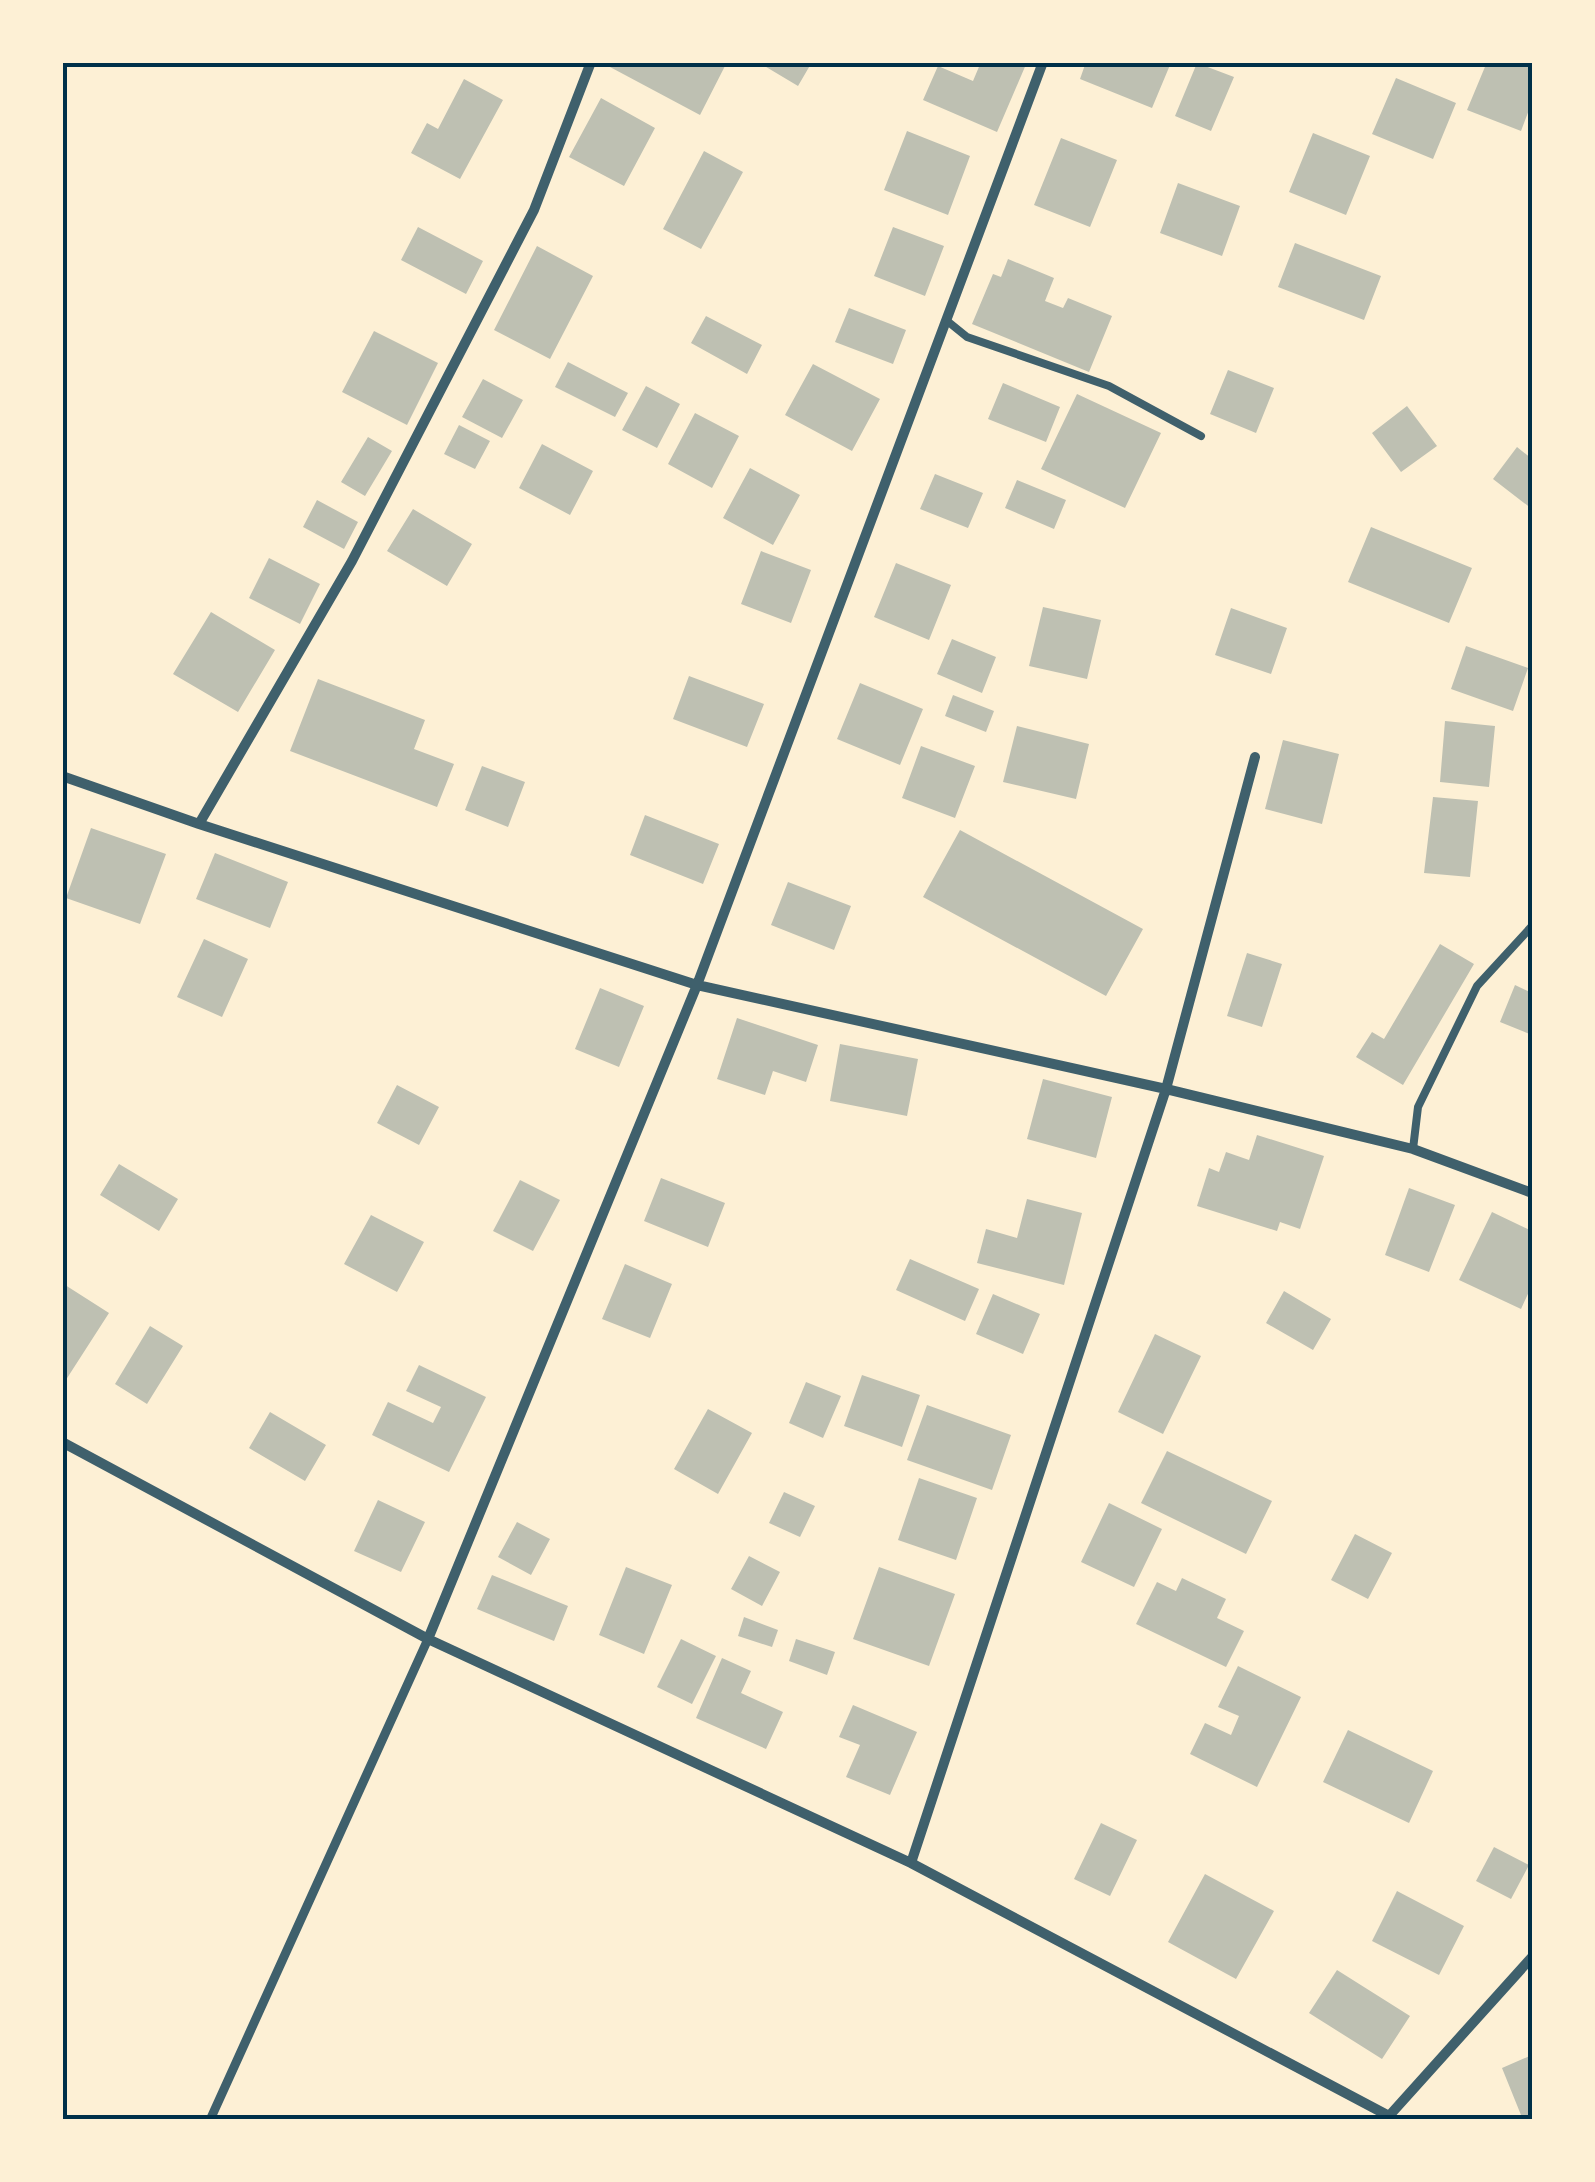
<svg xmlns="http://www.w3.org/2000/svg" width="1595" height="2182" viewBox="0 0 1595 2182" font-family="'PT Sans',sans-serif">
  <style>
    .building { fill: #bec0b2 }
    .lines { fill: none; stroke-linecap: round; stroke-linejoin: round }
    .service { stroke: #3f606c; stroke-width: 8 }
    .pedestrian { stroke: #3f606c; stroke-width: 9 }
    .minor { stroke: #3f606c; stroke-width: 10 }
    .neatline { fill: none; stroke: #003049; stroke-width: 4 }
  </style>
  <rect width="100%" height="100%" fill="#fdf0d5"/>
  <!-- building -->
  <path class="building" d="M612 62H718L725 66 700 115 610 67Z
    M758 62H812L798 86Z
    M981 62H1027L997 132 923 100 938 66 973 81Z
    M1086 62H1165L1170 65 1152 108 1080 79Z
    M1487 62H1532V102L1521 131 1467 110Z
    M1197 63 1234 77 1211 131 1175 116Z
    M1396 78 1456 103 1433 159 1372 134Z
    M464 79 503 100 460 179 411 153 427 123 438 129Z
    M601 98 655 128 624 186 569 157Z
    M907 131 970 156 948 215 884 190Z
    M1313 133 1370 156 1346 215 1289 192Z
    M1061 138 1117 160 1090 227 1034 205Z
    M704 151 743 172 701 249 663 229Z
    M1178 183 1240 206 1222 256 1160 233Z
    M418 227 483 261 466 294 401 260Z
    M893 227 944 246 925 296 874 276Z
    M1295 243 1381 276 1364 320 1278 287Z
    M537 246 593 276 550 359 494 330Z
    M1008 259 1054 278 1045 301 1063 308 1068 298 1112 316 1089 372 972 324 993 274 1001 277Z
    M849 308 906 330 893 364 835 342Z
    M706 316 762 345 747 374 691 343Z
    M374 331 438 363 407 425 342 392Z
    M568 362 628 393 615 417 555 387Z
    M813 364 880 399 852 451 785 415Z
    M1228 370 1274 388 1256 433 1210 414Z
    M483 379 523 400 502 438 462 417Z
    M1003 383 1060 407 1046 442 988 419Z
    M646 386 680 404 657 448 622 430Z
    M1077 394 1161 433 1125 508 1041 469Z
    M1407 406 1437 446 1401 472 1372 433Z
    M695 413 739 436 712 488 668 464Z
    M459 425 490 441 475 469 444 454Z
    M368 437 392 451 365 496 341 482Z
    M542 444 593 471 570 515 519 488Z
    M1517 447 1532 459V509L1493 479Z
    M750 468 800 495 773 545 723 518Z
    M935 474 983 493 968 528 920 509Z
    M1017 480 1066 500 1054 529 1005 508Z
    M317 500 358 522 344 549 303 527Z
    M413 509 472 544 447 586 387 551Z
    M1371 527 1472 568 1449 623 1348 582Z
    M761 551 811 570 791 623 741 604Z
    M269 558 320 584 300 624 249 598Z
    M896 563 951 585 929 640 874 617Z
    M1043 607 1101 620 1087 679 1029 666Z
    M1231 608 1287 628 1271 674 1215 655Z
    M211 612 275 650 238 712 173 674Z
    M952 639 996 657 982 693 937 674Z
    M1466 646 1528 668 1513 711 1451 689Z
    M689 676 764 704 747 747 673 719Z
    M318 679 425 720 414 749 454 764 437 807 290 751Z
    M860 683 923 709 900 765 837 739Z
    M953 695 994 711 986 732 945 716Z
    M1445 721 1495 726 1489 787 1440 782Z
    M1017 726 1089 744 1076 799 1003 782Z
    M1283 740 1339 754 1322 824 1265 809Z
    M921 746 975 766 955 818 902 798Z
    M482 766 525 782 508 827 465 810Z
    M1433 797 1478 801 1470 877 1424 873Z
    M645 815 719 844 703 884 630 855Z
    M91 828 166 854 140 924 66 898Z
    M960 830 1143 929 1106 996 923 897Z
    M215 853 288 882 270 928 196 899Z
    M788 882 851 906 834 950 771 925Z
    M204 939 248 959 222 1017 177 997Z
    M1440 944 1474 964 1403 1085 1356 1057 1372 1032 1384 1039Z
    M1247 953 1282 964 1262 1027 1227 1016Z
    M1515 985 1532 993V1035L1500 1022Z
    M600 988 644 1006 619 1067 575 1049Z
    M737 1018 818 1045 806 1082 773 1071 765 1095 717 1079Z
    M840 1044 918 1059 907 1116 830 1101Z
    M1043 1079 1112 1097 1096 1158 1027 1139Z
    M397 1085 439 1107 419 1145 377 1123Z
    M1257 1135 1324 1156 1300 1229 1280 1222 1277 1231 1197 1206 1209 1168 1219 1172 1226 1152 1249 1160Z
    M119 1164 178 1199 159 1231 100 1195Z
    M661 1178 725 1203 708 1247 644 1221Z
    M520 1180 560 1200 533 1251 493 1231Z
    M1409 1188 1455 1205 1429 1272 1385 1255Z
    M1027 1199 1082 1213 1064 1285 977 1263 986 1229 1017 1238Z
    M1492 1212 1532 1231V1285L1521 1309 1459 1280Z
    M371 1215 424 1242 397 1292 344 1264Z
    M910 1259 979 1289 965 1321 896 1290Z
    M625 1264 672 1284 650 1338 602 1319Z
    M62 1283 109 1313 62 1386Z
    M1284 1291 1331 1319 1313 1350 1266 1323Z
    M993 1294 1040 1314 1023 1354 976 1334Z
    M150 1326 183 1346 147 1404 115 1384Z
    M1155 1334 1201 1356 1163 1434 1118 1412Z
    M419 1365 486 1397 449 1472 372 1435 388 1402 433 1423 441 1407 406 1391Z
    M862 1375 920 1395 902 1447 844 1426Z
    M806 1382 841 1396 823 1438 789 1423Z
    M927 1405 1011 1435 992 1490 907 1460Z
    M708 1409 752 1433 718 1494 674 1469Z
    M270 1412 326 1445 305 1481 249 1448Z
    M1167 1451 1272 1501 1246 1554 1141 1503Z
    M919 1478 977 1498 956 1560 898 1540Z
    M784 1492 815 1506 800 1537 769 1523Z
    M378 1500 425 1522 401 1572 354 1551Z
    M1109 1503 1162 1529 1134 1587 1081 1562Z
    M517 1522 550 1539 531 1575 498 1557Z
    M1355 1534 1392 1553 1368 1599 1331 1580Z
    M749 1556 780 1572 762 1606 731 1589Z
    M626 1567 672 1585 644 1654 599 1635Z
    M879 1567 955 1594 929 1666 853 1639Z
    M492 1575 568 1606 554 1641 477 1609Z
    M1182 1578 1226 1599 1217 1618 1244 1631 1226 1667 1136 1624 1157 1582 1176 1591Z
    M744 1617 778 1630 772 1647 738 1636Z
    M681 1639 716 1656 692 1704 657 1687Z
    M796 1639 835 1652 827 1675 789 1661Z
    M722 1658 751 1671 741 1693 783 1712 766 1749 696 1718Z
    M1238 1666 1301 1697 1257 1787 1190 1754 1205 1723 1231 1735 1239 1716 1218 1707Z
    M853 1705 917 1732 890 1795 846 1777 860 1745 839 1737Z
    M1348 1730 1433 1771 1409 1823 1323 1782Z
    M1101 1823 1137 1840 1110 1896 1074 1879Z
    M1494 1847 1529 1865 1511 1899 1476 1881Z
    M1205 1874 1274 1911 1236 1979 1168 1942Z
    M1397 1891 1464 1926 1439 1975 1372 1941Z
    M1337 1970 1410 2016 1382 2059 1309 2013Z
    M1532 2055V2120H1523L1502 2068Z"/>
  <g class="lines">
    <!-- service -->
    <path class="service" d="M946 320 967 337 1109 386 1201 436
      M1413 1149 1418 1107 1477 986 1532 926"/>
    <!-- pedestrian -->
    <path class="pedestrian" d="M210 2120 428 1639"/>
    <!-- minor -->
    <path class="minor" d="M62 776 199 824 697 985 1166 1089 1413 1149 1532 1193
      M199 824 352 561 534 210 591 62
      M62 1442 428 1639 911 1863 1389 2116 1532 1957
      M428 1639 697 985 1043 62
      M911 1863 1166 1089 1255 757"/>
  </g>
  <!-- border -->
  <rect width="1595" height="2182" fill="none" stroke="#fdf0d5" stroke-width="130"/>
  <rect x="65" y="65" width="1465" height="2052" class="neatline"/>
</svg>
